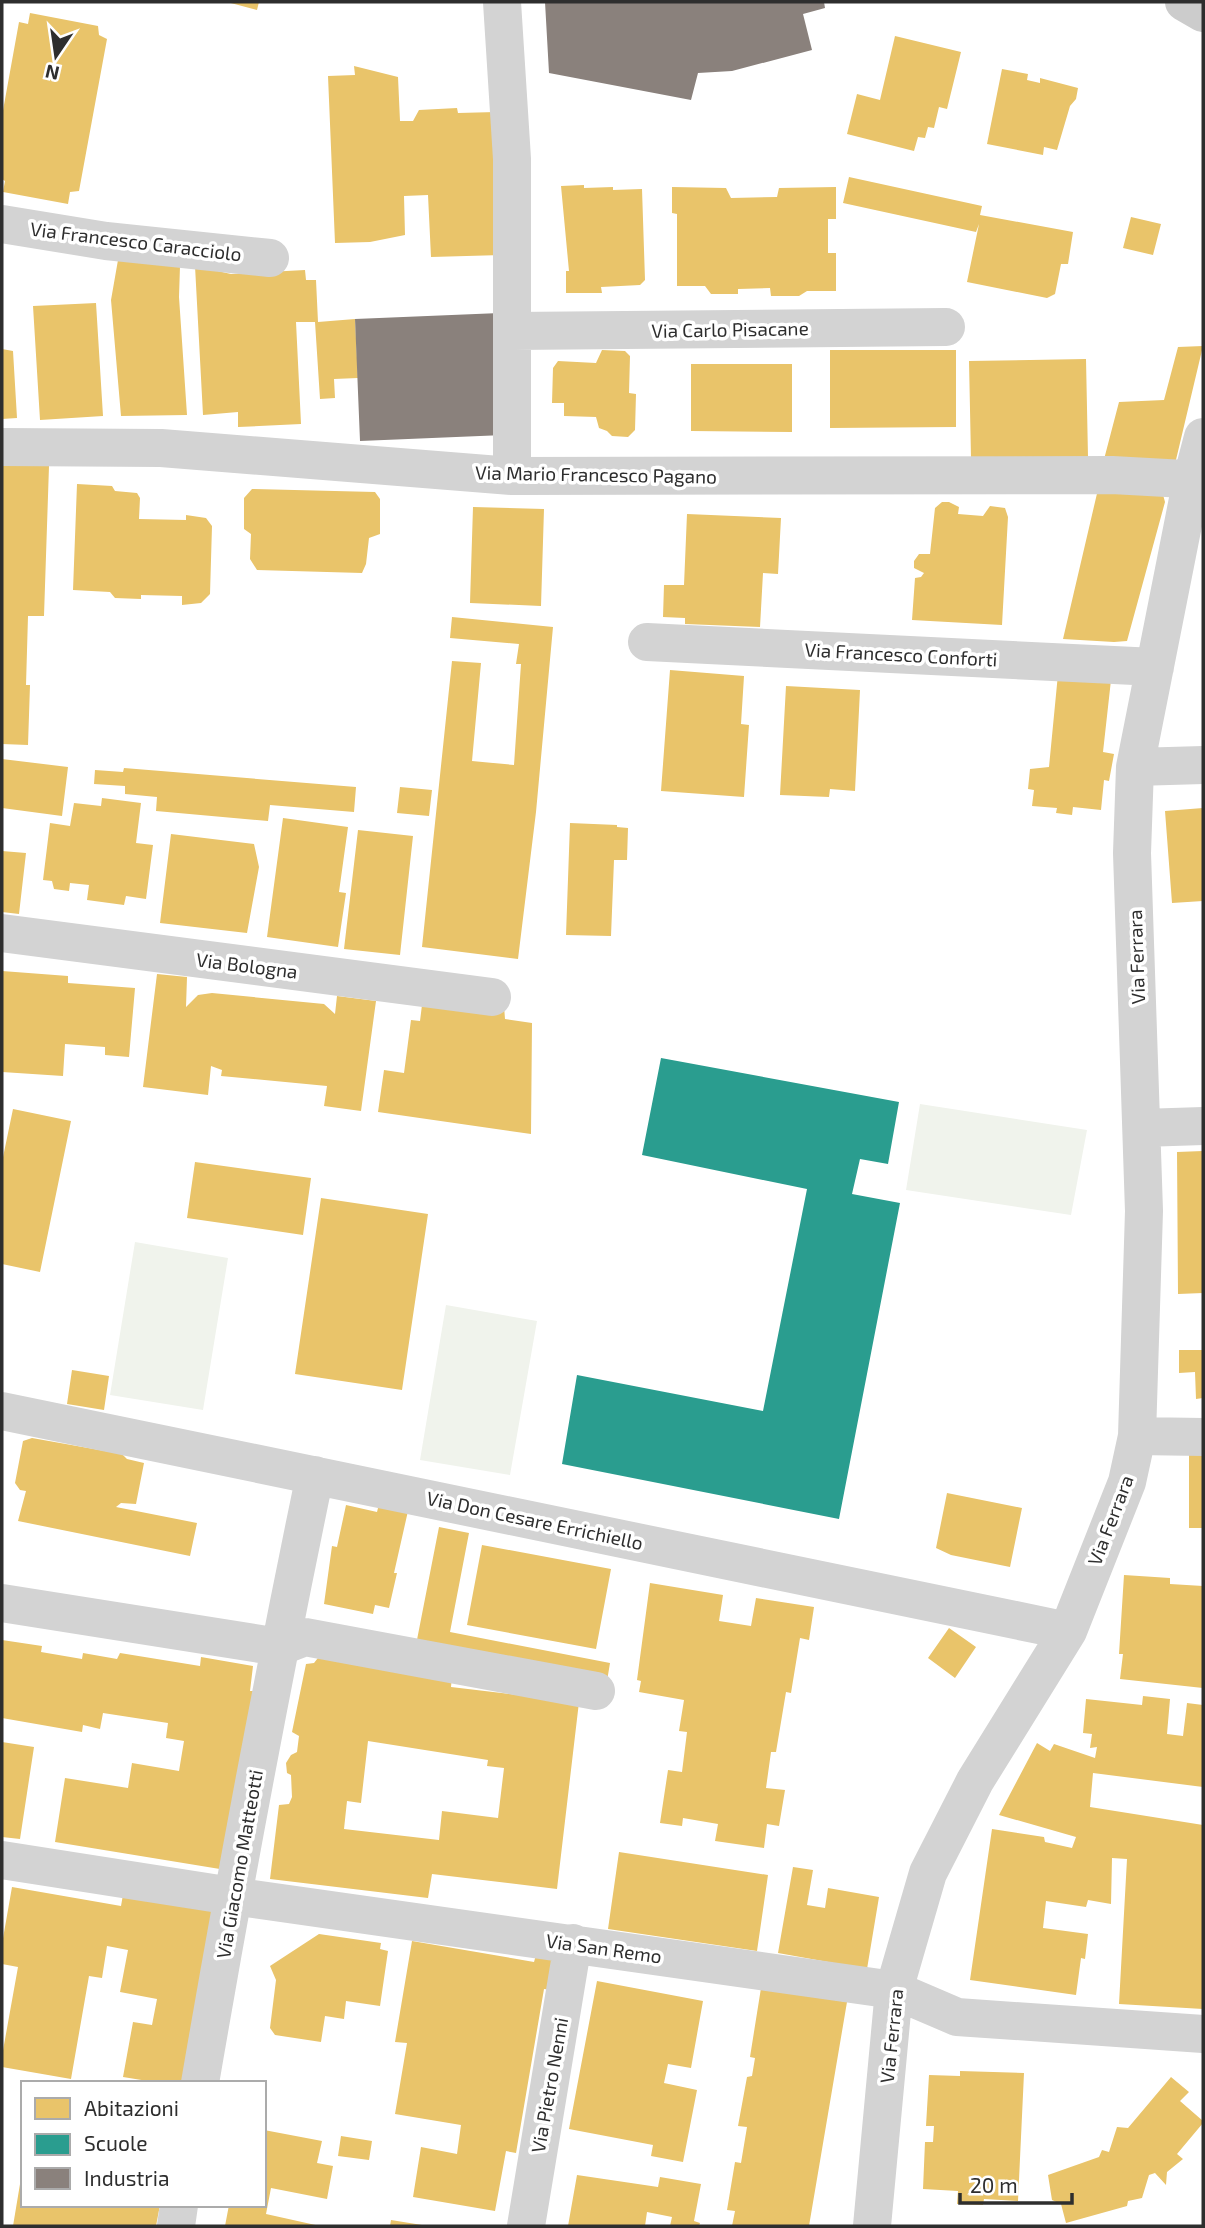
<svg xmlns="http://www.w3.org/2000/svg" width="1205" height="2228" viewBox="0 0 1205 2228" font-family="'Exo 2',sans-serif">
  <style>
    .green { fill: #f0f3ec }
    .homes { fill: #e9c46a; fill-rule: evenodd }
    .schools { fill: #2a9d8f }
    .industry { fill: #8a817c }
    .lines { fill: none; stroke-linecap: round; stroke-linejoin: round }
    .street { stroke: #d3d3d3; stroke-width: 38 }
    .secondary { stroke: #ccc; stroke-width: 38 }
    .labels { text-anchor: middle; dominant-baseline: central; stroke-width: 7; stroke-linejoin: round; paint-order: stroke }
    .street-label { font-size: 19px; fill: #2e2e2e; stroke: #fff }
  </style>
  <rect width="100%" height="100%" fill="#fff"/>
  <!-- green -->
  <path class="green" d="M920 1104 1087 1130 1071 1215 906 1190Z
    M135 1242 228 1258 203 1410 110 1395Z
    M446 1305 537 1321 510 1475 420 1460Z"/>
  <!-- homes -->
  <path class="homes" d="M227 2H259L257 10Z
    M30 13 98 26 99 35 107 39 79 191 70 192 68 204 3 192 5 181 2 179V116L19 22 28 24Z
    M895 36 961 52 947 109 939 107 934 128 928 127 925 138 918 137 914 151 847 134 857 94 880 100Z
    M354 66 398 77 400 121H413L419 110 457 108 458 113 496 112 502 255 431 257 428 195 404 196 405 235 370 242 335 243 328 76 355 75Z
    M1002 69 1028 74 1027 80 1040 83V78L1078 88 1076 99 1070 106 1057 150 1044 147 1043 155 987 144Z
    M849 177 982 206 980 215 1073 232 1068 264H1061L1055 294 1047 298 967 282 979 224 976 232 843 203Z
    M584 185V188L613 187V190L642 189 645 280 640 285 601 287 602 293H566V271H569L561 186Z
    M672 187 726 188 731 198 777 197 779 188 836 187V219H828V253H836V291H807L799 296H771L770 288 738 289V294H711L705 286H677V214L672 213Z
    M1131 217 1161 224 1153 255 1123 248Z
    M118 260 180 266 179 297 187 415 121 416 111 300Z
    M195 266 231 274 305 270 306 280H316L318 322 355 319 358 378 334 379 335 398 320 399 315 322H296L301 424 238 427V412L203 415Z
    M96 303 103 416 40 420 33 306Z
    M1203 346 1175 464 1102 467 1119 402 1164 400 1178 347Z
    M2 349 13 351 17 418 2 419Z
    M602 350 625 351 630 356 629 393 636 394 635 430 628 437 612 436 607 431 599 428 596 417 564 416V403H552L553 368 558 361 596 363Z
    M830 350H956V427L830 428Z
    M1086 359 1088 457 971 458 969 361Z
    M691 364H792V432L691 431Z
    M2 464 49 466 44 616H28L26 685H30L28 745 2 744Z
    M77 484 112 486 115 491 137 493 140 498 139 519 186 520V515L206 518 212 526 210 594 201 603 182 605V596L141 595V599L115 598 110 592 73 590Z
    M1099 485 1162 491 1165 502 1127 641 1114 642 1063 639Z
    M252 489 375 492 380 499V534L369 538 366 564 362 573 257 570 250 559 251 534 244 529V498Z
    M942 502H949L959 507 958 514 983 516 990 506 1005 508 1008 517 1002 625 912 620 915 578 921 577 924 573 914 568V561L919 554H930L935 508Z
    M473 507 544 509 541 606 470 603Z
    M687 514 781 518 778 574 763 573 760 627 685 624V618L663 617 664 585H684Z
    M452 617 553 627 536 812 518 959 422 947 452 661 481 663 472 761 514 765 521 664H516L519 644 450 638Z
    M670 670 744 676 741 724 749 725 744 797 661 791Z
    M1058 674 1111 680 1103 752 1114 754 1109 781 1104 780 1101 810 1073 807 1072 815 1056 813 1057 808 1032 806 1034 790 1028 789 1030 769 1049 767Z
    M786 686 860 690 855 791 830 789 829 797 780 795Z
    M2 759 68 767 62 816 2 808Z
    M124 768 356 787 354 812 270 805 268 821 156 811 157 797 125 794V786L94 784 95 770 123 772Z
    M400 787 432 790 429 816 397 813Z
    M102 798 141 803 136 843 153 845 146 899 126 896 124 905 87 900 89 885 70 883 69 891 54 889 52 881 43 880 50 823 70 826 74 803 101 806Z
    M1203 808V901L1172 903 1165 811Z
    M283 818 348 827 339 892 346 893 338 947 267 937Z
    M570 823 617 825V827L628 828 627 860H614L611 936 566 935Z
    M358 830 413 836 400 955 344 949Z
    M171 834 254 844 259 867 247 933 160 923Z
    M2 851 26 853 19 914 2 912Z
    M2 971 68 976V983L135 988 129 1057 105 1055V1047L65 1044 63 1076 2 1072Z
    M157 974 187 977 186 1007 198 995 212 993 324 1004 335 1014 337 996 376 1001 361 1111 324 1106 327 1086 221 1076 222 1070 211 1066 208 1095 143 1087Z
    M422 1005 504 1006 505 1019 532 1023 531 1134 378 1112 384 1070 404 1073 411 1020 420 1021Z
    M13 1109 71 1121 40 1272 2 1264V1162Z
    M1203 1151V1293L1178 1294 1177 1152Z
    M195 1162 311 1178 303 1235 187 1218Z
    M321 1198 428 1214 402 1390 295 1374Z
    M1179 1350H1203V1398L1196 1399 1195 1372 1179 1373Z
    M72 1370 109 1376 104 1410 67 1404Z
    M32 1438 122 1454 127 1459 144 1463 136 1504 121 1503 116 1507 197 1523 190 1556 18 1521 26 1491 20 1490 15 1483 23 1441Z
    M1203 1449V1528H1189V1450Z
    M947 1493 1022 1508 1010 1567 951 1555 936 1548Z
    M379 1504 408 1511 394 1573H397L389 1608 375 1605 373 1614 324 1604 332 1546 337 1547 346 1505 377 1512Z
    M439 1527 469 1533 450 1632 610 1663 606 1687 415 1650Z
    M482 1545 611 1569 596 1649 467 1625Z
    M1124 1575 1170 1578V1584L1203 1586V1688L1120 1679 1123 1654H1119Z
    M650 1583 723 1595 719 1621 751 1626 756 1598 814 1607 809 1640 800 1638 791 1693 786 1692 776 1752H771L766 1788 785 1790 779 1826 767 1824 764 1848 715 1841 718 1824 683 1818 682 1826 660 1823 668 1770 682 1772 687 1732 679 1731 684 1700 639 1692 641 1681 637 1680Z
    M949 1628 976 1647 955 1678 928 1658Z
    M2 1640 42 1646 41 1652 82 1659 83 1653 117 1659 120 1653 200 1666 201 1657 253 1666 250 1691H255L226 1870 55 1842 65 1778 128 1788 132 1763 179 1771 184 1741 166 1738 168 1723 103 1713 100 1729 83 1725 82 1732 2 1718Z
    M321 1654 452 1676 451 1687 579 1702 557 1889 432 1874 428 1898 270 1879 279 1805 289 1804 292 1797 291 1775 287 1773 286 1763 291 1755 297 1752 299 1736 292 1732 306 1664 314 1663ZM368 1741 488 1760 487 1766 504 1768 498 1818 442 1811 439 1840 344 1829 347 1801 361 1803Z
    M1143 1696 1170 1699 1167 1734 1183 1736 1187 1703 1203 1705V1787L1093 1773 1090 1807 1203 1825V2009L1119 2004 1127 1859 1112 1858 1111 1904 1088 1900 1086 1907 1046 1901 1043 1928 1088 1934 1085 1959 1081 1958 1076 1995 970 1980 992 1829 1044 1837 1045 1842 1072 1848 1076 1837 999 1815 1037 1743 1050 1751 1054 1744 1095 1758 1097 1747 1090 1748 1092 1734 1083 1733 1086 1699 1142 1705Z
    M2 1742 34 1747 20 1839 2 1837Z
    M619 1852 768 1875 757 1951 608 1929Z
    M793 1867 813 1870 807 1905 825 1908 828 1888 879 1897 867 1969 778 1953Z
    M12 1887 121 1906 124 1889 219 1905 182 2083H160L123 2077 133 2022 152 2025 157 1999 120 1992 128 1950 107 1946 102 1978 89 1976 71 2079 2 2067V2056L18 1967 2 1964V1944Z
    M319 1934 381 1943 380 1949 388 1951 380 2006 346 2001 344 2019 325 2016 321 2042 275 2035 270 2028 276 1980 270 1966Z
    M412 1941 534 1962 536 1955 556 1959 551 1990 544 1989 516 2153 506 2151 495 2211 413 2197 421 2147 457 2154 461 2125 395 2114 407 2043 395 2042Z
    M597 1981 703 2001 691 2068 668 2064 664 2083 697 2090 683 2162 651 2156 653 2145 569 2129Z
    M761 1988 847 2002 809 2226H732L735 2211 727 2210 735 2162 741 2163 747 2127 738 2126 747 2077 752 2076 755 2058 750 2057Z
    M960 2071 1024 2073 1018 2201 984 2199 983 2205 957 2204 958 2191 923 2189 925 2142H933L934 2126H926L929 2075 960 2076Z
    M1171 2077 1189 2092 1180 2101 1203 2121V2123L1177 2154 1183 2159 1167 2172 1166 2185 1155 2173 1149 2175 1142 2198 1128 2201 1127 2206 1066 2223 1061 2204 1052 2200 1048 2175 1099 2157 1102 2150 1109 2152 1117 2127 1128 2128Z
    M264 2130 322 2141 317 2163 333 2166 327 2199 271 2188 266 2214 320 2226H225L229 2205H264Z
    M341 2136 372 2141 369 2160 338 2156Z
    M577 2175 658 2187 660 2177 701 2184 694 2221 700 2223 699 2226H670L672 2217 647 2212 645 2226H568Z
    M21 2178 23 2205H160L156 2226H13Z
    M391 2220 422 2225V2226H390Z"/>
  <!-- schools -->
  <path class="schools" d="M661 1058 899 1102 888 1164 860 1159 852 1194 900 1203 839 1519 562 1464 577 1375 763 1411 807 1189 642 1155Z"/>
  <!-- industry -->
  <path class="industry" d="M545 2H824L825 8 803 14 812 50 732 71 698 73 691 100 549 73Z
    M500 313 504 435 360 441 355 319Z"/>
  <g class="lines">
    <!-- street -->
    <path class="street" d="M502 2 512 159V476
      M2 224 106 241 270 258
      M513 331 946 327
      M2 447 161 448 512 476 1112 475 1203 480
      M647 642 1155 667
      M1135 767 1203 765
      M2 933 492 997
      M1142 1128 1203 1126
      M2 1411 1068 1631
      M1137 1436 1203 1437
      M2 1603 279 1647 305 1637 596 1691
      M2 1860 232 1896 894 1990 957 2017 1203 2034
      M200 2083C235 1879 273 1677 315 1475
      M176 2226 179 2205
      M526 2226 573 1943
      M872 2226 894 1990 928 1873 975 1781 1068 1631 1127 1482 1137 1436 1144 1211 1132 853 1135 767 1192 479 1203 437"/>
    <!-- secondary -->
    <path class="secondary" d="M1184 2 1203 13"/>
  </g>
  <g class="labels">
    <!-- street labels -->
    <g class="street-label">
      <text transform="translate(136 241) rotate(7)">Via Francesco Caracciolo</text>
      <text transform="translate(730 329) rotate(-1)">Via Carlo Pisacane</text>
      <text transform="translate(596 474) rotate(1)">Via Mario Francesco Pagano</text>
      <text transform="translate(901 654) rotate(3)">Via Francesco Conforti</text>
      <text transform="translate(1136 957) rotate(-92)">Via Ferrara</text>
      <text transform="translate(247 965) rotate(7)">Via Bologna</text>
      <text transform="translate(535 1520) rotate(12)">Via Don Cesare Errichiello</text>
      <text transform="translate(1110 1520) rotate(-69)">Via Ferrara</text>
      <text transform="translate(239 1864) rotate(-80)">Via Giacomo Matteotti</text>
      <text transform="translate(604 1948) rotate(8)">Via San Remo</text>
      <text transform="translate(891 2036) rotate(-84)">Via Ferrara</text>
      <text transform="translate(549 2085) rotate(-80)">Via Pietro Nenni</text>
    </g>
  </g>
  <!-- border -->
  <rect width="1205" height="2228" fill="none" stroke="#2e2e2e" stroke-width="7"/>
  <!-- legend -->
  <rect x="21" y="2081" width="245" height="126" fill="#ffffff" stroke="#ababab" stroke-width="2"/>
  <rect x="35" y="2098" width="35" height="21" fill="#e9c46a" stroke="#ababab" stroke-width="2"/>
  <text x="84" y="2116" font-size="21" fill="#2e2e2e">Abitazioni</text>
  <rect x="35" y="2134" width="35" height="21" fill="#2a9d8f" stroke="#ababab" stroke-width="2"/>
  <text x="84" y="2151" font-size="21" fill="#2e2e2e">Scuole</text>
  <rect x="35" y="2168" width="35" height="21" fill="#8a817c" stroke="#ababab" stroke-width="2"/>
  <text x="84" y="2186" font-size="21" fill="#2e2e2e">Industria</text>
  <!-- north arrow -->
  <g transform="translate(56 56) rotate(193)" stroke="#ffffff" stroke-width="5" paint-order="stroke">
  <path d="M0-5L12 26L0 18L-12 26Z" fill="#2e2e2e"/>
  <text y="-10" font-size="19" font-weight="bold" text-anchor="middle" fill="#2e2e2e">N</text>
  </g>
  <!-- scale -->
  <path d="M960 2193v10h112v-10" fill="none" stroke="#2e2e2e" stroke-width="3.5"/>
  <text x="970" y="2193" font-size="21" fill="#2e2e2e" stroke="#ffffff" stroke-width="5" paint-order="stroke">20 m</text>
</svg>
